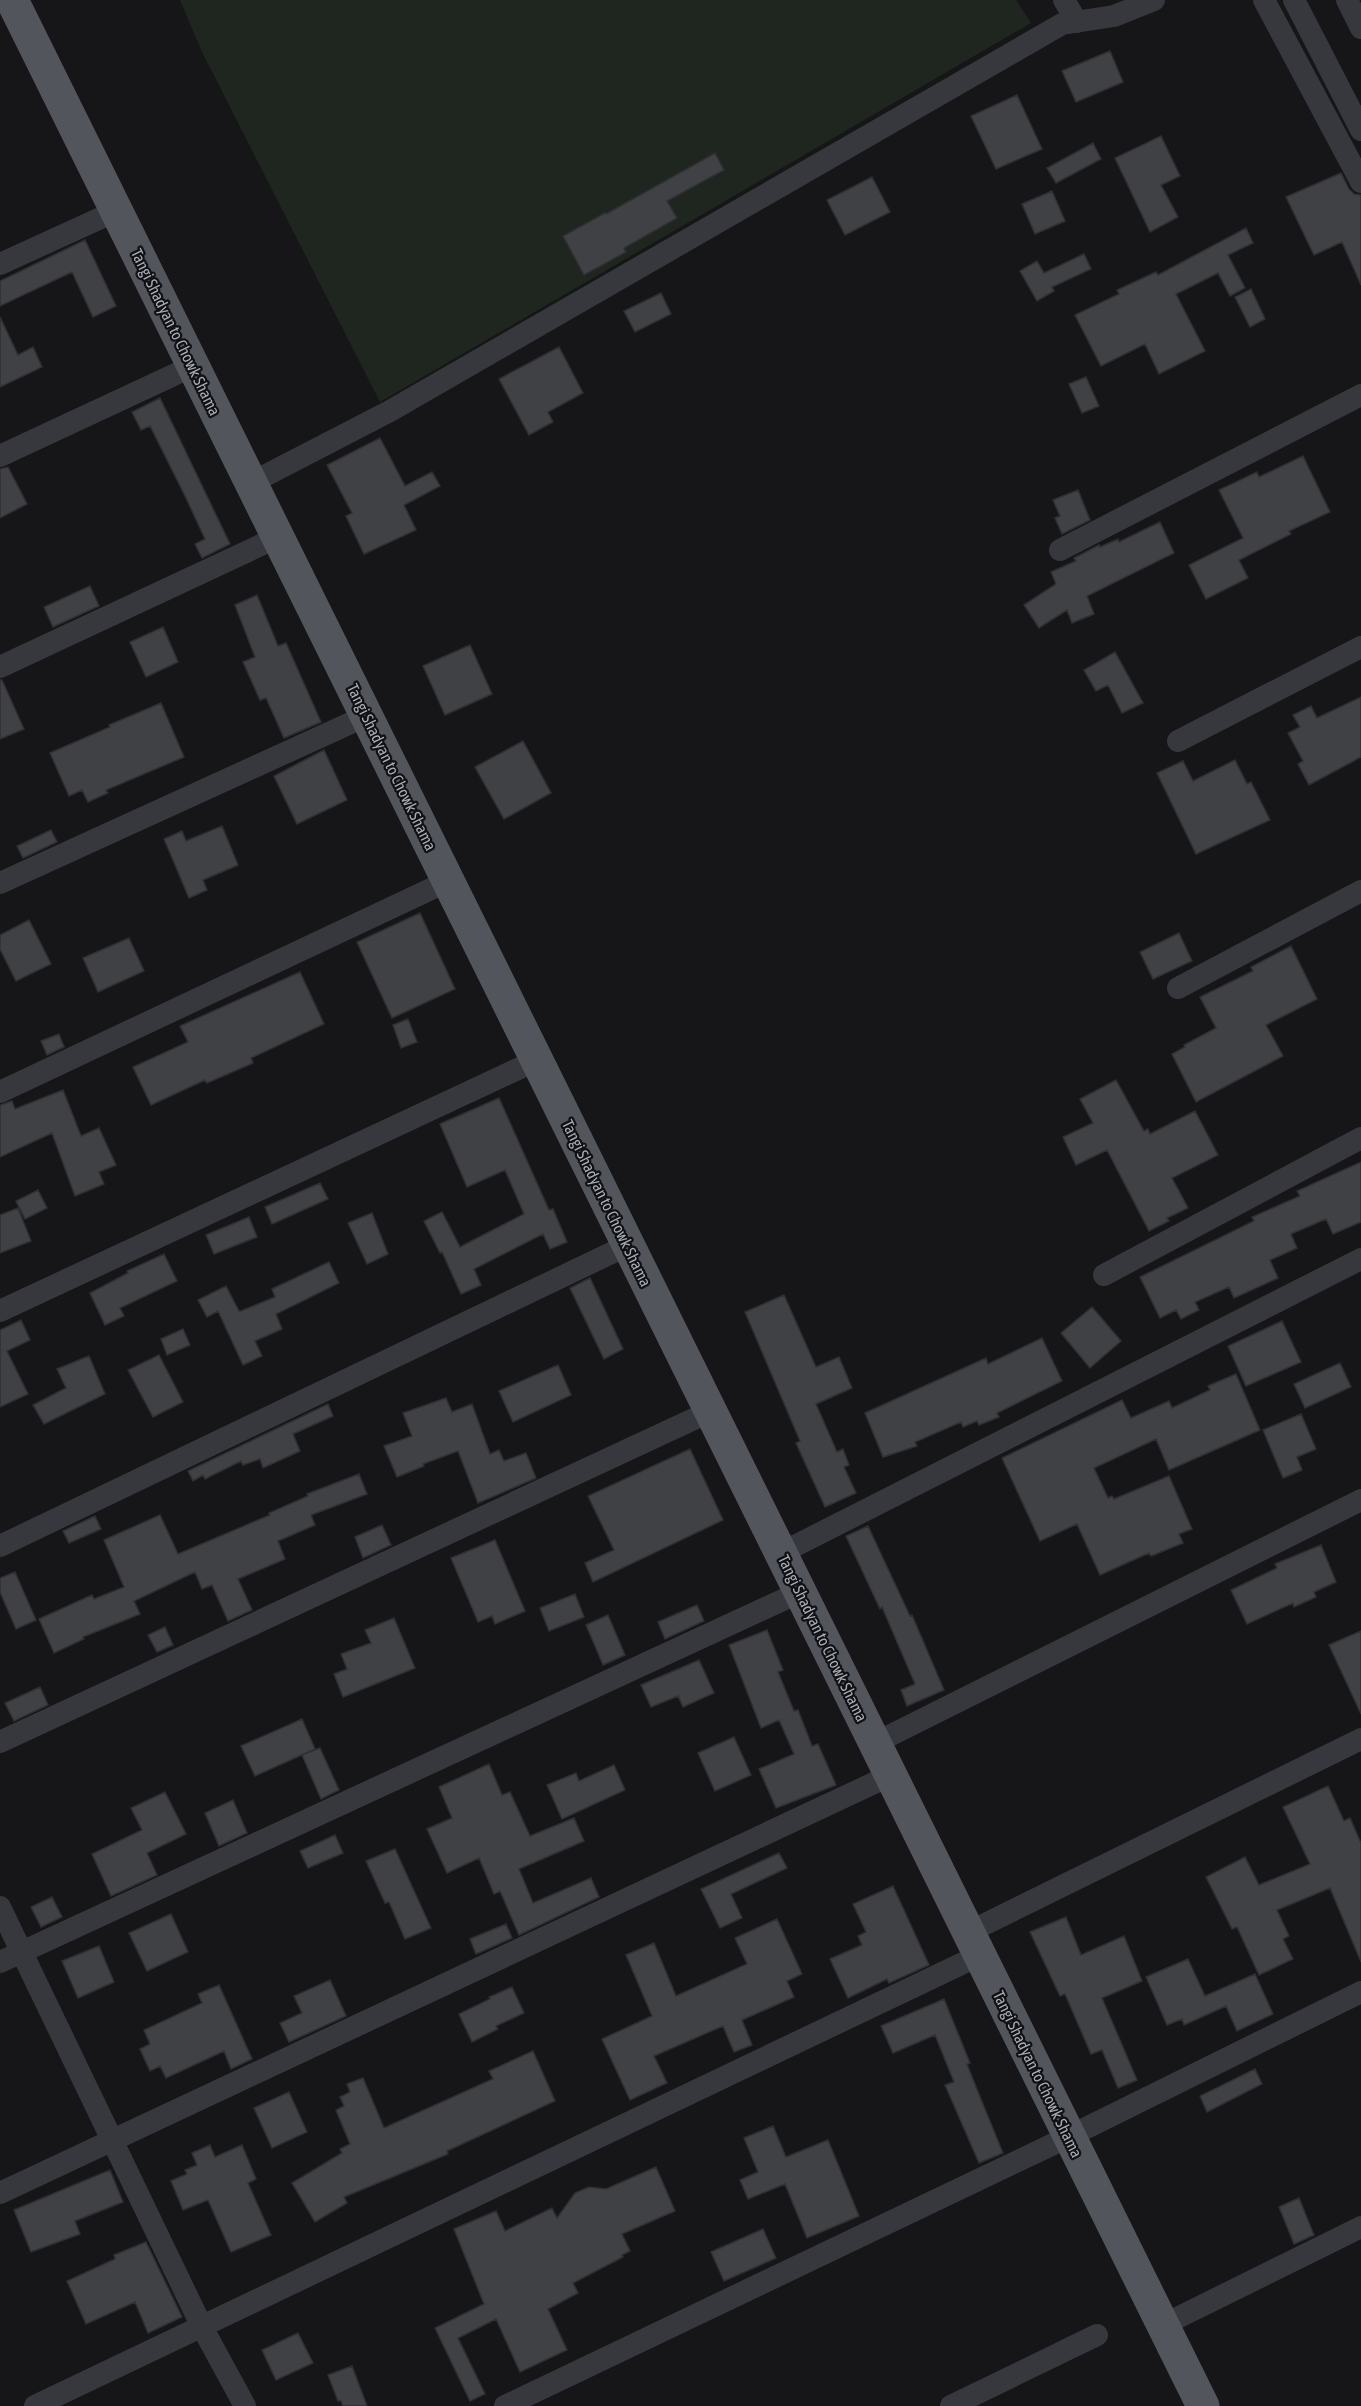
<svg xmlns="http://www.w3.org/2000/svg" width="1361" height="2406" viewBox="0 0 1361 2406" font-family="'Asap Condensed',sans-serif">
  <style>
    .green { fill: #1e261f }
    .building { fill: #404145; stroke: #303034; stroke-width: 1.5 }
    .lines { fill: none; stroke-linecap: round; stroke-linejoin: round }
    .street { stroke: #37383d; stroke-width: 22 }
    .primary { stroke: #53555c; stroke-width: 33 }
    .labels { text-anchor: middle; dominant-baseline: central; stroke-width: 4.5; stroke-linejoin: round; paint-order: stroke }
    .street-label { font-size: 16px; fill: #a8adb8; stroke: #111113 }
  </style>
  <rect width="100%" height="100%" fill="#161618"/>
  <!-- green -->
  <path class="green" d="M180 0H1016L1031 23 380 402 202 52Z"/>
  <!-- building -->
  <path class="building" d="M1110 51 1123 82 1076 102 1062 71Z
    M1017 95 1042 149 996 169 971 116Z
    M1161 136 1180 176 1161 185 1178 217 1150 232 1115 158Z
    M1093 143 1101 159 1056 183 1047 168Z
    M715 153 724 170 667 201 677 218 624 248 626 252 584 275 563 236 605 213 606 214Z
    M1341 173 1349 189 1354 194 1361 195V285L1342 242 1314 255 1286 197Z
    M872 177 890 212 845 235 827 200Z
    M1052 191 1065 221 1035 234 1022 204Z
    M1246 228 1253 243 1228 255 1245 288 1230 296 1218 273 1176 294 1205 351 1159 374 1145 344 1101 366 1075 315 1119 294 1117 290 1156 272 1158 275Z
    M85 240 116 306 93 317 72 272 0 306V281Z
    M1084 254 1091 269 1052 287 1054 291 1037 301 1020 271 1037 261 1044 273Z
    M1251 289 1265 319 1250 327 1235 297Z
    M661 293 671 314 635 332 624 311Z
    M0 317 18 355 33 347 42 367 0 387Z
    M559 347 583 393 548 412 553 422 529 435 499 379Z
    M1086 377 1099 406 1082 413 1069 384Z
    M160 398 230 544 202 558 195 544 205 539 185 496 150 426 141 430 132 412Z
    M380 438 405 486 432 472 440 486 404 505 416 530 364 554 346 516 352 513 327 465Z
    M1303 456 1330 512 1289 531 1291 534 1239 560 1248 578 1206 599 1189 565 1243 538 1219 490 1257 472 1259 477Z
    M8 467 27 504 0 518V469Z
    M1078 490 1090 520 1062 534 1055 518 1060 516 1053 500Z
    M1160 522 1174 553 1087 596 1094 614 1072 623 1067 610 1039 628 1024 605 1056 584 1051 572 1076 561 1074 558 1099 545 1100 547 1118 539 1119 542Z
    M90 586 99 606 53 627 44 607Z
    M257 595 278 646 286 643 321 722 284 738 266 698 260 700 243 662 255 657 235 605Z
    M163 627 178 662 146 677 130 642Z
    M470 645 492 694 445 715 423 666Z
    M1115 652 1143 703 1122 713 1108 685 1096 691 1084 670Z
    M0 680H2L24 729 0 739Z
    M1361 697V757L1309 785 1298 764 1303 761 1288 733 1300 727 1293 715 1311 706 1317 718Z
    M161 703 184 757 106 790 108 793 88 802 82 790 69 796 50 753 110 727 109 725Z
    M523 741 551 793 504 819 475 767Z
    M324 750 347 800 297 824 274 776Z
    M1235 760 1247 784 1251 782 1270 820 1196 854 1157 773 1183 761 1193 781Z
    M222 826 238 865 203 880 207 890 189 898 164 839 182 831 186 841Z
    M51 830 57 842 23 858 17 846Z
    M420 913 455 989 392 1018 357 942Z
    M29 920 51 964 16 981 0 949V935Z
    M1179 933 1192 961 1153 979 1140 952Z
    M129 938 144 971 98 992 83 958Z
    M1291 946 1317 999 1266 1025 1283 1056 1196 1102 1172 1054 1185 1047 1184 1045 1216 1028 1200 997 1253 971 1251 967Z
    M300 972 324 1024 251 1058 253 1063 207 1083 205 1080 151 1105 133 1067 188 1042 180 1026Z
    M408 1019 417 1042 401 1048 393 1025Z
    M59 1034 64 1047 47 1055 41 1041Z
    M1116 1080 1144 1131 1148 1129 1150 1134 1195 1111 1218 1155 1172 1178 1188 1208 1167 1218 1169 1221 1149 1231 1107 1150 1076 1165 1063 1137 1093 1123 1080 1099Z
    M63 1090 81 1136 99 1128 116 1165 99 1172 104 1184 75 1196 52 1133 0 1157V1105L12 1101 15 1109Z
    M499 1098 549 1210 553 1209 567 1242 550 1249 543 1234 474 1269 481 1285 461 1294 442 1252 440 1253 424 1221 442 1212 460 1247 524 1214 505 1170 467 1187 440 1124Z
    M1361 1162V1222L1333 1234 1326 1219 1291 1234 1297 1248 1270 1260 1278 1278 1234 1298 1229 1287 1195 1302 1199 1310 1181 1319 1176 1310 1160 1318 1140 1277 1254 1221 1252 1217 1300 1196 1297 1191Z
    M320 1183 328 1199 272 1224 265 1207Z
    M38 1190 47 1208 25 1219 16 1201Z
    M18 1208 31 1241 0 1253V1215Z
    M372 1213 388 1254 367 1264 348 1223Z
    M249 1217 257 1237 214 1254 206 1235Z
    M164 1254 177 1281 120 1308 124 1316 105 1325 90 1293 128 1273 127 1271Z
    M329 1262 339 1283 276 1314 282 1329 255 1341 262 1356 243 1365 218 1311 207 1317 198 1300 226 1286 239 1311H241L275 1297 272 1289Z
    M590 1278 623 1349 604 1359 570 1288Z
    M784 1295 816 1367 839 1357 852 1388 816 1404 837 1452 843 1449 849 1465 844 1467 856 1493 825 1507 796 1443 800 1441 745 1312Z
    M1092 1307 1121 1341 1090 1368 1061 1333Z
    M21 1320 30 1340 7 1351 28 1394 0 1407V1330Z
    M1282 1321 1301 1362 1246 1386 1228 1346Z
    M183 1329 190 1345 167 1355 161 1339Z
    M1042 1338 1062 1381 997 1413 999 1417 979 1425 977 1421 963 1427 961 1422 915 1442 917 1446 883 1457 865 1413 986 1358 988 1364Z
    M159 1355 183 1402 153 1417 128 1370Z
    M89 1356 105 1394 44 1424 33 1405 66 1388 57 1369Z
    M1340 1363 1351 1387 1305 1408 1294 1384Z
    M558 1365 571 1395 513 1422 499 1391Z
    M1236 1374 1260 1430 1169 1470 1156 1439 1094 1468 1108 1498 1112 1496 1114 1499 1169 1476 1192 1529 1179 1534 1183 1543 1151 1556 1149 1553 1100 1575 1077 1524 1040 1541 1002 1458 1122 1400 1131 1418 1169 1401 1172 1408 1210 1390 1208 1386Z
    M446 1398 452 1412 472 1404 490 1454 499 1450 504 1461 526 1453 536 1478 478 1503 458 1451 423 1464 424 1466 397 1477 384 1446 412 1436 403 1413Z
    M328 1404 333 1416 293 1434 300 1451 263 1468 260 1459 243 1465 241 1461 205 1479 203 1475 193 1481 188 1471Z
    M1301 1414 1316 1449 1297 1457 1302 1470 1283 1478 1263 1430Z
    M690 1449 723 1520 593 1582 585 1563 614 1550 588 1496Z
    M359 1474 367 1494 311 1515 315 1525 278 1541 285 1559 238 1579 252 1610 228 1621 212 1585 202 1589 195 1572 134 1601 140 1614 83 1637 84 1639 54 1653 39 1619 92 1595 94 1599 124 1587 104 1540 160 1515 178 1554 270 1515 269 1513 308 1496 307 1494Z
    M95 1516 101 1529 69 1543 63 1531Z
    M382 1525 391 1545 363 1558 355 1537Z
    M868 1526 910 1616 912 1615 944 1690 907 1706 901 1690 915 1684 882 1607 880 1609 846 1536Z
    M495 1540 525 1611 495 1624 492 1616 478 1622 451 1558Z
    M1321 1545 1336 1582 1314 1592 1316 1597 1294 1607 1293 1603 1247 1624 1231 1590 1277 1568 1275 1564Z
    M15 1572 36 1620 16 1629 0 1592V1578Z
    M575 1594 584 1617 549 1631 540 1608Z
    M697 1605 704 1621 665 1639 658 1622Z
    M608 1615 625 1655 603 1665 586 1625Z
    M394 1618 415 1668 343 1697 334 1674 347 1669 341 1654 371 1643 365 1630Z
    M165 1627 173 1645 157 1652 148 1635Z
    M767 1630 783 1670 778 1672 794 1711 798 1710 812 1746 818 1744 836 1785 776 1808 759 1769 794 1754 779 1720 761 1728 729 1645Z
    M1361 1631V1714L1329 1645Z
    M699 1660 714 1693 683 1707 678 1696 651 1707 641 1685Z
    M40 1687 48 1705 14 1721 5 1703Z
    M302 1719 315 1749 255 1776 241 1746Z
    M734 1737 751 1775 715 1791 698 1753Z
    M320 1748 339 1790 321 1799 302 1755Z
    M489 1764 502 1795 510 1792 530 1836 574 1818 584 1841 519 1869 533 1903 591 1878 599 1897 519 1935 500 1891 494 1894 479 1858 447 1873 427 1829 452 1818 439 1787Z
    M614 1765 625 1790 562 1819 547 1785 576 1773 579 1781Z
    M1328 1786 1344 1821 1350 1818 1361 1843V1962L1330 1888 1277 1910 1289 1936 1283 1939 1293 1959 1259 1975 1237 1927 1232 1929 1206 1877 1245 1857 1259 1885 1310 1864 1283 1807Z
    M165 1792 186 1834 147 1853 157 1875 111 1896 92 1854 142 1830 131 1808Z
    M233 1800 247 1833 219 1846 205 1813Z
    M335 1835 343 1853 308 1868 300 1851Z
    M395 1849 431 1928 405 1939 389 1902 385 1903 366 1861Z
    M779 1853 787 1868 731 1894 742 1918 720 1928 701 1889Z
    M893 1886 929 1965 889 1983 887 1979 848 1998 830 1959 862 1945 858 1936 866 1932 853 1904Z
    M52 1897 62 1917 41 1927 31 1907Z
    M171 1914 188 1952 147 1971 129 1933Z
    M1066 1917 1081 1955 1124 1936 1142 1981 1102 1998 1137 2080 1118 2088 1102 2050 1091 2054 1065 1994 1060 1996 1030 1932Z
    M777 1919 802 1974 787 1981 794 1997 742 2020 752 2045 734 2052 723 2026 654 2056 667 2083 630 2100 602 2039 652 2016 626 1955 654 1943 676 1996 747 1964 735 1938Z
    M506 1924 512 1938 476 1954 470 1939Z
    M99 1946 114 1982 78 1998 62 1961Z
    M1188 1959 1205 1996 1255 1974 1273 2014 1237 2031 1226 2006 1184 2025 1182 2019 1167 2025 1146 1977Z
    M330 1980 346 2016 289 2042 280 2023 302 2013 294 1996Z
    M219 1985 252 2059 231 2069 224 2051 166 2078 160 2066 150 2071 140 2049 150 2044 144 2030 202 2003 198 1994Z
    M512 1987 524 2013 496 2026 498 2029 472 2042 459 2014 490 1999 489 1997Z
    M944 1999 970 2063 967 2064 976 2087 1003 2153 979 2163 945 2085 954 2082 935 2035 893 2053 881 2026Z
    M533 2051 555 2101 447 2151 448 2154 344 2197 347 2203 315 2222 292 2183 342 2153 340 2149 350 2144 336 2110 344 2106 340 2097 350 2092 347 2084 363 2078 384 2128 493 2079 489 2071Z
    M1255 2069 1262 2084 1207 2112 1200 2096Z
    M289 2092 307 2132 272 2148 254 2108Z
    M773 2126 786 2157 828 2140 859 2216 807 2238 785 2184 748 2199 740 2180 758 2172 744 2138Z
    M210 2145 215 2157 242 2145 256 2179 248 2183 271 2235 231 2252 208 2200 183 2210 171 2181 187 2174 185 2170 197 2165 192 2153Z
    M656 2167 675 2211 622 2234 630 2251 622 2255 623 2257 573 2283 578 2293 548 2309 567 2350 520 2372 496 2319 458 2338 485 2394 470 2401 435 2328 484 2304 454 2229 496 2211 505 2231 552 2208 557 2218 575 2193 589 2187 606 2189Z
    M110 2170 123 2202 75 2221 80 2234 31 2252 14 2210Z
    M1299 2198 1314 2235 1294 2244 1279 2207Z
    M763 2229 776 2258 724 2281 711 2252Z
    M146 2242 182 2317 148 2333 135 2302 86 2324 67 2281 115 2259 114 2255Z
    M298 2333 313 2363 276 2380 262 2350Z
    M352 2366 367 2406H343L341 2401H338L328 2375Z"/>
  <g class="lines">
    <!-- street -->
    <path class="street" d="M1064 0 1077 22
      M1264 0 1361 182
      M1294 0 1361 130
      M1347 0 1361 28
      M0 264 116 211
      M0 456 193 366
      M251 483 390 411 1062 24 1114 16 1154 0
      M1060 550 1361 395
      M0 667 278 537
      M1178 741 1361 647
      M0 883 366 716
      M1178 988 1361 891
      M0 1092 448 881
      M1104 1275 1361 1138
      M0 1311 537 1060
      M0 1546 628 1245
      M781 1553 1361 1259
      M0 1742 711 1411
      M875 1743 1361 1500
      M0 1907 202 2327 245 2406
      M969 1932 1361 1739
      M0 1962 800 1592
      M0 2193 891 1775
      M1163 2325 1361 2227
      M35 2406 980 1955
      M505 2406 1068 2137 1361 1992
      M951 2406 1097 2335"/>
    <!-- primary -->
    <path class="primary" d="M12 0 1203 2406"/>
  </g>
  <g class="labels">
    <!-- street labels -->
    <g class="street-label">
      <text transform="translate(176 332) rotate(64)">Tangi Shadyan to Chowk Shama</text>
      <text transform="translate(392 767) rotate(64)">Tangi Shadyan to Chowk Shama</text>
      <text transform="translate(607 1203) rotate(64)">Tangi Shadyan to Chowk Shama</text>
      <text transform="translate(823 1638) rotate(64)">Tangi Shadyan to Chowk Shama</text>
      <text transform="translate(1038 2074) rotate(64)">Tangi Shadyan to Chowk Shama</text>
    </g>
  </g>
</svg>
